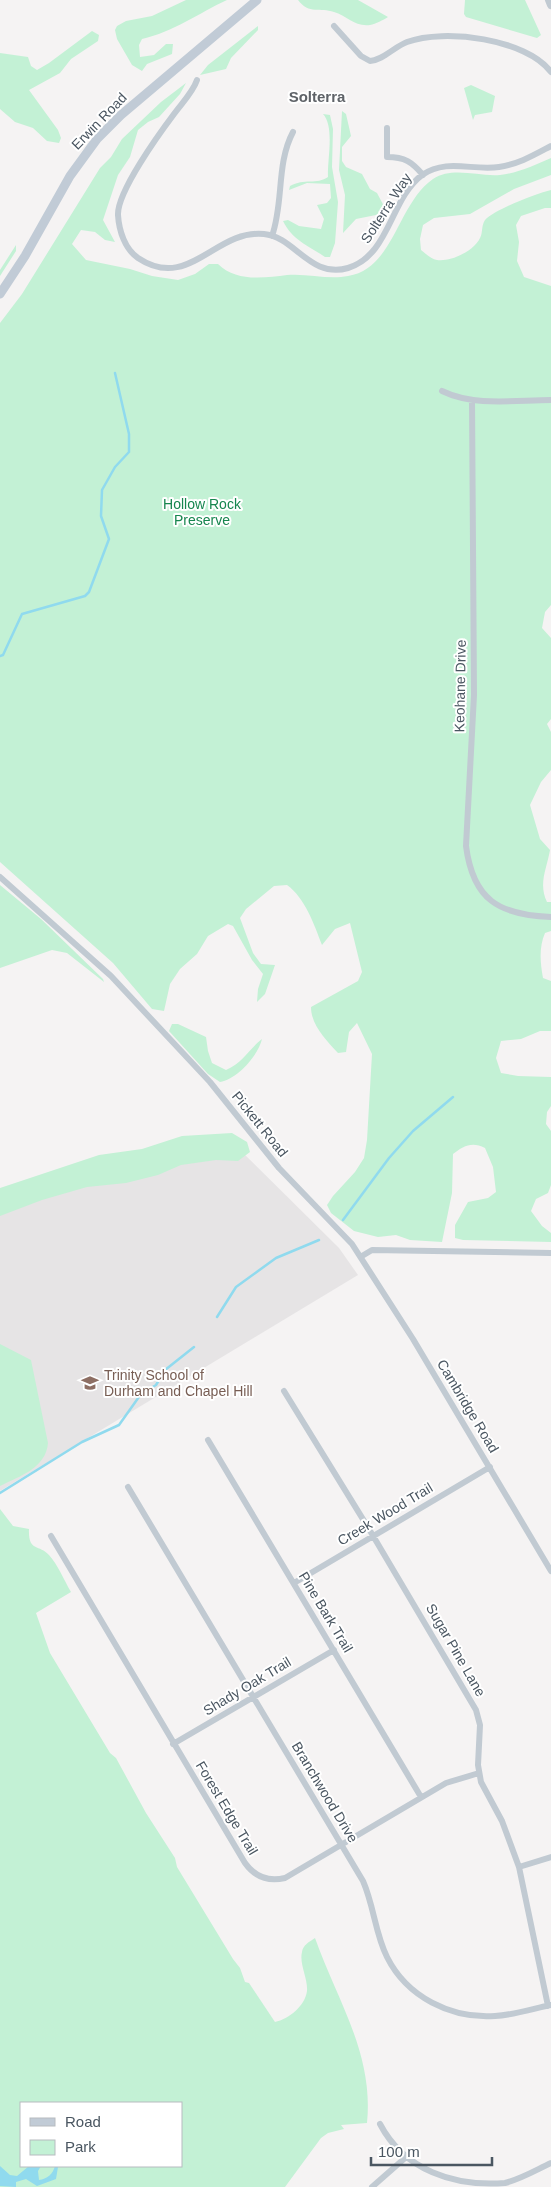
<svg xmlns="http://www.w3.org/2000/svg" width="551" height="2187" viewBox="0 0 551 2187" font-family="Arial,sans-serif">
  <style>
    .education { fill: #e6e4e5 }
    .green { fill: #c3f1d5; fill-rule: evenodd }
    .water { fill: #90daee }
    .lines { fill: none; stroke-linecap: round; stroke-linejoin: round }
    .stream { stroke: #90daee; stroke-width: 2.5 }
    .minor { stroke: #c1cad2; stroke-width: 6 }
    .tertiary { stroke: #c1cad2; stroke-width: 8 }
    .secondary { stroke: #c1cbd6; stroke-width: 9 }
    .labels { text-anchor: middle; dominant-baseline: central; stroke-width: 4; stroke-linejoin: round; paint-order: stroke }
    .street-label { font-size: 14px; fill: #4a5661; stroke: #fff }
    .park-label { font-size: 14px; fill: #17864f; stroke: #fff }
    .education-label { font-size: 14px; fill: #785e54; stroke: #fff; text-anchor: start }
    .neighbourhood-label { font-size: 15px; font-weight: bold; fill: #5f6368; stroke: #fff }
  </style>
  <rect width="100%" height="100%" fill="#f5f3f3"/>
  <!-- education -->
  <path class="education" d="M239 1149 339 1248 358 1275 0 1491V1196Z"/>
  <!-- green -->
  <path class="green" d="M186 0H227C199 13 173 32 142 39L139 45 140 57 154 55 166 44H173L172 54 147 64 142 71 132 65 117 39 115 30 117 26 126 21 152 16Z
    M298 0H358L388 17C383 20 376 24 370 25 355 27 347 16 334 12 320 7 309 15 298 0Z
    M465 0H525L541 35 537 38 466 17 464 14Z
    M258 26V30L231 58 226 69 200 75 208 65Z
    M92 31 99 35 98 41 71 59 60 73 29 90 58 130 61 138 59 143 47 141 33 128 15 122 0 109V53L28 57 31 66 37 70 49 63Z
    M186 83 180 94 159 117 148 122 138 130 130 157 118 175 103 220 115 242 105 240 95 232 81 230 72 244 86 260 130 269 152 276 178 280 195 274 209 264H218C236 282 264 278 287 275 307 273 328 280 348 276 394 269 397 204 433 179 453 166 479 177 500 175 518 173 535 165 551 158V175L514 189 470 214 434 218 423 225 420 239 421 250C426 254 431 259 437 260 451 262 474 251 480 238 483 233 481 226 485 220 494 210 537 193 551 190V208H545L521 216 516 225 519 242 517 261 524 277 551 286V605L545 612 542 628 551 638V719L547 724 551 732V770L541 782 530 805 540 839 550 850C547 868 538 884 547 902H551V931L545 933C539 947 540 962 543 978L551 981V1031H540L521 1039 501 1041 496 1058 501 1073 518 1076 551 1077V1106L547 1112 546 1124 551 1131V1185L548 1193 536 1199 531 1211 542 1226 551 1233V1242L463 1240 455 1238V1225L468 1202 488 1198 496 1192 493 1167 485 1148C472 1141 463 1146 453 1154L452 1193 442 1242 410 1240 396 1235 378 1237 354 1231 331 1213 327 1205 333 1196 355 1172 364 1158 367 1140 372 1054 357 1023 349 1032 346 1052 338 1053C326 1040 311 1025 311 1007L358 981 362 972 350 923 335 929 322 945C314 924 305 898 287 885L274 886 246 909 240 918 253 953 261 964 275 965 265 994 257 1002 258 989 263 974 252 960 233 926 228 924 208 936 197 954 180 969 170 984 164 1011 152 1009 113 963 0 862V323L22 294 100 168 111 157 122 139 161 102Z
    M471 85 495 96 492 112 475 115 473 120 464 88Z
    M342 111 346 114 351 136 342 147V161L346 167 362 174 370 189 377 193 386 210 381 214 356 219 343 233 345 195 339 170Z
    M323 114 330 115 333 129 332 167 338 202 335 243 330 257H325C309 246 292 240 283 221L288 220 299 226 321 229 324 219 317 205 327 203 331 198 330 184 307 183 289 190 290 186C304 178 317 185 328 177 327 160 335 127 323 114Z
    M16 245V251L0 276V270Z
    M0 885 41 919 103 979 104 982 67 953 52 950 0 968Z
    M172 1024H178L206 1037 208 1051 212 1063 226 1070C243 1063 248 1050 262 1039 258 1056 237 1079 220 1082L208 1074 169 1031Z
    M232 1133 247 1142 250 1152 238 1161 216 1160 181 1165 158 1175 126 1183 87 1187 42 1200 0 1216V1188L99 1155 142 1149 182 1136Z
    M0 1344 31 1360 48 1443C46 1468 20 1476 0 1486Z
    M0 1509 13 1526 29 1529C28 1552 39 1544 49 1555 58 1565 64 1580 71 1592L36 1613 50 1653 110 1753 116 1758 146 1813 175 1858 177 1867 233 1959 240 1968 245 1982 249 1983 275 2022C289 2019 305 2006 307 1991 308 1978 299 1964 302 1952 303 1945 309 1942 315 1938 337 2000 374 2054 367 2123L341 2125 344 2129 328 2133 321 2138 285 2187H0ZM21 2103H181V2166H21Z"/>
  <!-- water -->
  <path class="water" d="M0 2166 10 2175 17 2176 29 2166H41L38 2171 39 2180C47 2179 53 2174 55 2166H62L58 2167 56 2179 37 2186 26 2179 16 2182V2187L0 2186Z"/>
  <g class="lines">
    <!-- stream -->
    <path class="stream" d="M0 656 3 655 22 614 85 596 89 592 109 539 101 516 102 490 115 467 129 452V434L115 373
      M343 1220 389 1158 413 1131 453 1097
      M217 1317 236 1287 276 1258 319 1240
      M0 1493 82 1442 119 1425 141 1394 156 1385 165 1370 194 1347"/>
    <!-- minor -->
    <path class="minor" d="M334 26 361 56 370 61C383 60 394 47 407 42 444 28 527 39 551 72
      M197 80C193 92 182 103 174 114 159 134 117 192 118 215 119 231 125 249 138 258 189 292 215 229 264 234 295 237 310 279 348 268 390 255 390 199 422 175 447 158 472 171 499 167 519 164 534 155 551 146
      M387 128V157C405 157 412 162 423 175
      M272 236C284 202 276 164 293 132
      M442 391C475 407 516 400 551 400
      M472 400 474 695 466 846C473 900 499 915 551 917
      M0 877 111 976 210 1082 279 1168 352 1244 413 1339 551 1571
      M362 1256 372 1250 551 1253
      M284 1391 369 1529 476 1710 480 1725 478 1765 481 1782 502 1821 519 1867 548 2006
      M208 1440 421 1797
      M128 1487 363 1881C374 1906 375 1933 387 1957 407 1997 451 2019 495 2016 514 2015 532 2009 551 2005
      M51 1536 245 1863C255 1877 268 1882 285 1878L446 1783 479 1773
      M294 1583 490 1467
      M173 1744 334 1650
      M519 1867 551 1857
      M380 2124C404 2170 454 2187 505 2183 521 2179 536 2170 551 2163
      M372 2187 405 2158"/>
    <!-- tertiary -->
    <path class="tertiary" d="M549 0 551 5"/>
    <!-- secondary -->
    <path class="secondary" d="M0 294 25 256 70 176 97 139 121 115 257 0"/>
  </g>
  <!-- icons -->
  <defs>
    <g id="school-bare" transform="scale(1.35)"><path d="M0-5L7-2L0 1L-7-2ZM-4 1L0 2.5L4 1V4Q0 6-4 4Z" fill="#8d6e63" stroke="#fff" stroke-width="2.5" paint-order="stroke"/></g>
  </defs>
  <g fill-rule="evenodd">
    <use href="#school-bare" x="90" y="1383"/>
  </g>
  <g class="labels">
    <!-- street labels -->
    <g class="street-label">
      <text transform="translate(99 121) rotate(-46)">Erwin Road</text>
      <text transform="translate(386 208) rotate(-57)">Solterra Way</text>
      <text transform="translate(460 686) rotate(-89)">Keohane Drive</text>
      <text transform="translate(260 1124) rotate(51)">Pickett Road</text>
      <text transform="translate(468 1406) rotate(59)">Cambridge Road</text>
      <text transform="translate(385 1514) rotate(-31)">Creek Wood Trail</text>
      <text transform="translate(326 1612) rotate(59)">Pine Bark Trail</text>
      <text transform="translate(456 1650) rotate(60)">Sugar Pine Lane</text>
      <text transform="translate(247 1686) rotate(-31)">Shady Oak Trail</text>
      <text transform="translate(325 1792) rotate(59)">Branchwood Drive</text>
      <text transform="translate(227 1808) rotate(59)">Forest Edge Trail</text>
    </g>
    <!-- park labels -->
    <g class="park-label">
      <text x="202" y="504">Hollow Rock<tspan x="202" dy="16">Preserve</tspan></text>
    </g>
    <!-- education labels -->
    <g class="education-label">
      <text x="104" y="1375">Trinity School of<tspan x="104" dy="16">Durham and Chapel Hill</tspan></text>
    </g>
    <!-- neighbourhood labels -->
    <g class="neighbourhood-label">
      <text x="317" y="96">Solterra</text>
    </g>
  </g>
  <!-- legend -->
  <rect x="20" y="2102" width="162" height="65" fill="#ffffff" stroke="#b7bbc0"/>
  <rect x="30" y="2118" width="25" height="8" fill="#c1cbd6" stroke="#b7bbc0"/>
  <text x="65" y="2127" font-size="15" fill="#4a5661">Road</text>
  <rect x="30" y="2140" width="25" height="15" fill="#c3f1d5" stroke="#b7bbc0"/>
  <text x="65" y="2152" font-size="15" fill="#4a5661">Park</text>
  <!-- scale -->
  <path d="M371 2157v8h121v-8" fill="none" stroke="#4a5661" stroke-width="2.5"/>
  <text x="378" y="2157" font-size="15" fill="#4a5661" stroke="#ffffff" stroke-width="4" paint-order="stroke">100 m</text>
</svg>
